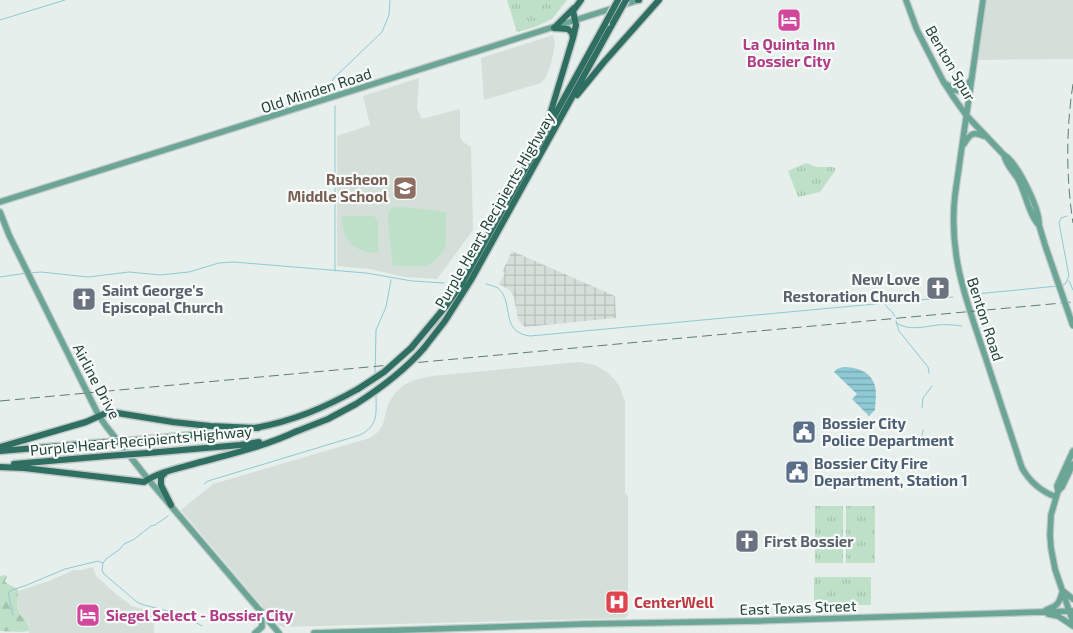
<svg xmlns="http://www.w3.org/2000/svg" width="1073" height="633" viewBox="0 0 1073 633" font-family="'Exo 2',sans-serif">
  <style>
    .built { fill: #d4dfda }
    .industrial { fill: url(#industrial-grid) }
    .grass { fill: url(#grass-tufts) }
    .forest { fill: url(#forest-firs) }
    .garden { fill: #bfe0c8 }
    .water { fill: url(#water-rules) }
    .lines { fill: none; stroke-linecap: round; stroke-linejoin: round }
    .stream { stroke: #8ec9d4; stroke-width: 1 }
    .major-casing { stroke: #c2cac8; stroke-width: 8 }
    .highway-casing { stroke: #c2cac8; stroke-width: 9 }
    .major { stroke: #6aa596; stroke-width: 5.5 }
    .highway { stroke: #2f6f62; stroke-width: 6 }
    .rail { stroke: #5f7d75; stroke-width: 1; stroke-dasharray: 10 5; stroke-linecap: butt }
    .major-bridge-casing { stroke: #c2cac8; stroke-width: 8; stroke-linecap: butt }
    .highway-bridge-casing { stroke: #c2cac8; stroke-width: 9; stroke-linecap: butt }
    .major-bridge { stroke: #6aa596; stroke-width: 5.5 }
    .highway-bridge { stroke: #2f6f62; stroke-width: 6 }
    .labels { text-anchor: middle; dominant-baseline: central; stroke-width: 4.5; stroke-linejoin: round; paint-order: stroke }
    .hotel-label { font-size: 15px; font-weight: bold; fill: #b23c85; stroke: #f7fbf9 }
    .street-label { font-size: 15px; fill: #24423a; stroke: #f7fbf9 }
    .education-label { font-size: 15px; font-weight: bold; fill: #785e54; stroke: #f7fbf9; text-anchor: end }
    .worship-label { font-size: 15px; font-weight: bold; fill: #5b616d; stroke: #f7fbf9; text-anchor: start }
    .service-label { font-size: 15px; font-weight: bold; fill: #4e5e75; stroke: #f7fbf9; text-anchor: start }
    .health-label { font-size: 15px; font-weight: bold; fill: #be3a42; stroke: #f7fbf9; text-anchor: start }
  </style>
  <defs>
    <pattern id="industrial-grid" width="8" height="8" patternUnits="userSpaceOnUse" patternTransform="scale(1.25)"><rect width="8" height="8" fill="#d4dfda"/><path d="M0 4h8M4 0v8" fill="none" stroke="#b6c1bc"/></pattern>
    <pattern id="grass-tufts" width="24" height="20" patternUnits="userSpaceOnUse" patternTransform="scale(1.25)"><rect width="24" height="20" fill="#bfe0c8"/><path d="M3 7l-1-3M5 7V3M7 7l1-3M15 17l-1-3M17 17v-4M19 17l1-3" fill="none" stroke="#a4c1ad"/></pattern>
    <pattern id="forest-firs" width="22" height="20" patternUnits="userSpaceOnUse" patternTransform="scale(1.25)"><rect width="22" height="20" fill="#bfe0c8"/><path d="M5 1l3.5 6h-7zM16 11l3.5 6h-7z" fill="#a4c1ad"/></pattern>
    <pattern id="water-rules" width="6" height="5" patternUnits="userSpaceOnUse" patternTransform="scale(1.25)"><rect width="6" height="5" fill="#8ec9d4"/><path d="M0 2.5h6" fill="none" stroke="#74a5ad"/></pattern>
  </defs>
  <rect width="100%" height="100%" fill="#e6efeb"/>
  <!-- built -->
  <path class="built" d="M983 0H1073V59L975 60Z
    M553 35 555 44 551 64 546 77 541 83 484 100 481 58Z
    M419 78 417 109 422 119 460 109V136L463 142 471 147 473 230 437 279 405 277 370 269 337 266V136L370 125 363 96Z
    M579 362 595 365 607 372 615 380 620 387 625 402V493L628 496V615L625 618 283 627 278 625 181 510 213 484 370 438 378 432 383 424 388 404 395 393 404 385 414 380 432 376Z
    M91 567 93 568 96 576 116 594 132 606 153 612 154 633H29V624L18 611 17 599 18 591 49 581 74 570H83Z"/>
  <!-- industrial -->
  <path class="industrial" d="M512 251 615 296 616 318 525 327 518 320 514 297 510 290 499 284 505 273 502 272Z"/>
  <!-- grass -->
  <path class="grass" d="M507 0H567L552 19 535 27 517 32Z
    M806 163 817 167H833L835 168V171L820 192 798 197 788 171Z
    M815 506H843V563H815Z
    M846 506H875V563H846Z
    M814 577H871V605H814Z"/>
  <!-- forest -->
  <path class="forest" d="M6 575 7 577 5 581 6 583 18 589C18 596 16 604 18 610 21 619 29 618 29 631L21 632 0 631V576Z"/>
  <!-- garden -->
  <path class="garden" d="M393 207C411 207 428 210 446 212V245L443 252 433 262 426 266H393C391 248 388 231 388 213Z
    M342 216H374L378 221V253C355 253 341 240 342 216Z"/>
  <!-- water -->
  <path class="water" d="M843 367C856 367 871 371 875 386 877 394 875 403 875 410L869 416 852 399 857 394 834 372 837 369Z"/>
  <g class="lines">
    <!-- stream -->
    <path class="stream" d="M0 20 65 0
      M332 89 331 84 333 79 382 32 389 15 390 0
      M335 106V271
      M30 273 41 272 88 277 129 272 160 275 189 272 219 263 234 262 366 273 412 281 444 283
      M0 277 27 273
      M1069 281 1073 290
      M486 284C490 285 494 286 498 288 515 303 499 332 530 336L918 300 953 297
      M1062 286 1066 283 1069 276 1059 223 1061 218 1067 216
      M976 294 1058 286
      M885 304C887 309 893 311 895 316
      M896 321 899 331 928 367 929 373
      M896 323C910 331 922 327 937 325 946 324 954 325 962 326
      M375 375 376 330 386 307 391 280
      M922 408 923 398 932 386
      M921 442 923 430
      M204 484 208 481 360 435C379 425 376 413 376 394
      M168 516 155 525 151 526 133 540 124 544 120 549 106 559 103 563 102 570 104 574 137 602 144 605 184 615 202 626
      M13 615 8 593 12 590 27 585 65 569 98 561 103 563"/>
    <!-- major casing -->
    <g class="major-casing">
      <path id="major" d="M906 0 917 30 943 81 954 98 966 115 1004 155C1018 163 1040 210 1039 225
        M983 0 955 195C948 256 967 302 986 359 998 395 1010 432 1022 468 1030 482 1040 491 1056 497
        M946 84 955 90 960 91 965 88 970 81
        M964 144C970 134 973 131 984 136
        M1004 155C1006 165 1013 171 1018 179 1025 192 1030 217 1039 225
        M0 202 639 0
        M0 212 9 235 84 386 99 416 106 426 148 479 279 633
        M1073 451 1057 486 1058 491 1051 515 1050 535 1051 548 1055 569 1073 622
        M1058 491 1062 487 1073 464
        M1063 591 1073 599
        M1046 610C1057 606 1059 604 1062 593
        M1048 614 1058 616 1073 626
        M255 633 262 627 261 611
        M314 633 584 624 758 621 1073 611"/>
    </g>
    <!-- highway casing -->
    <g class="highway-casing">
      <path id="highway" d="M638 0H639
        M554 28 574 8
        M554 28 568 29 572 33 573 38
        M577 95 604 62 659 0
        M548 121 573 38 576 25 573 11 581 0
        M411 348 446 306 462 283 605 24
        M424 348 445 321 471 280 613 23
        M255 428C293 421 324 408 358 389
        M295 432 328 419 356 404
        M138 440 237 431
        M0 447 86 422 106 413 111 412 173 422 210 426 258 428
        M0 451 96 443
        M148 453 240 445 259 442
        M14 464 107 456
        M0 467 24 468 144 482C157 473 175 469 190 465 226 455 264 447 297 431
        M165 473 161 477V485L171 505"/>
    </g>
    <!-- major -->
    <use href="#major" class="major"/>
    <!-- highway -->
    <use href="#highway" class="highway"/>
    <!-- rail -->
    <path class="rail" d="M1073 84C1066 130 1066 177 1073 223
      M0 401 1073 302"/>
    <!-- major-bridge casing -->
    <g class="major-bridge-casing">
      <path id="major-bridge" d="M1039 225 1045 245 1073 326"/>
    </g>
    <!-- highway-bridge casing -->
    <g class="highway-bridge-casing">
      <path id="highway-bridge" d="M613 23 626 0
        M605 24 618 0
        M358 389 384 372 411 348
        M356 404C381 388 405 370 424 348
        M96 443 138 440
        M107 456 148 453"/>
    </g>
    <!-- major-bridge -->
    <use href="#major-bridge" class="major-bridge"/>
    <!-- highway-bridge -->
    <use href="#highway-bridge" class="highway-bridge"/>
  </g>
  <!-- icons -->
  <defs>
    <g id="hotel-square" transform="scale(1.25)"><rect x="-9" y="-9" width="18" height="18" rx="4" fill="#d1479c" stroke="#f7fbf9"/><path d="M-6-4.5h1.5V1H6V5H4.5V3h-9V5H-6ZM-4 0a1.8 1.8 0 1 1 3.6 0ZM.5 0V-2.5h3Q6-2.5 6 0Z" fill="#fff"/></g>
    <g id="school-square" transform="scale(1.25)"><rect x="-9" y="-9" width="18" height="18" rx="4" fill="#8d6e63" stroke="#f7fbf9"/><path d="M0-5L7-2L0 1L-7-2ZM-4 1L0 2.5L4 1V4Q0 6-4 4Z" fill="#fff"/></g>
    <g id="church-square" transform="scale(1.25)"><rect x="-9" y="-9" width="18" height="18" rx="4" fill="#6b7280" stroke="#f7fbf9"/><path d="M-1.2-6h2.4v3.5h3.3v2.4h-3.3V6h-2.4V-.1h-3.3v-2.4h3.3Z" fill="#fff"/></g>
    <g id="civic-square" transform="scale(1.25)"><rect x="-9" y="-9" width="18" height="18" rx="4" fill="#5c6f8a" stroke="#f7fbf9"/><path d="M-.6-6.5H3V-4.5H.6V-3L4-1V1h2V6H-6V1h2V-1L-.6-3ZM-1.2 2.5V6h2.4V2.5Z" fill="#fff"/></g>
    <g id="hospital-square" transform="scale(1.25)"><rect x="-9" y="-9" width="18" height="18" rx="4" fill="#e0444e" stroke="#f7fbf9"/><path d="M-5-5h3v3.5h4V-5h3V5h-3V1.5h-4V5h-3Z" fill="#fff"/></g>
  </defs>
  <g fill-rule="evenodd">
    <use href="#hotel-square" x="789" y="20"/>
    <use href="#school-square" x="405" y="188"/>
    <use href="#church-square" x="938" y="288"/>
    <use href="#church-square" x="84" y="299"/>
    <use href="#civic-square" x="804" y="432"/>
    <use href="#civic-square" x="797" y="472"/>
    <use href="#church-square" x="747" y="541"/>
    <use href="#hospital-square" x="617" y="602"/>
    <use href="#hotel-square" x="88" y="615"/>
  </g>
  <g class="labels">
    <!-- hotel labels -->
    <g class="hotel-label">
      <text x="789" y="44">La Quinta Inn<tspan x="789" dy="17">Bossier City</tspan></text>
      <text x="106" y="615" text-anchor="start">Siegel Select - Bossier City</text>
    </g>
    <!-- street labels -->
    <g class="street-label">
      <text transform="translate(951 63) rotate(60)">Benton Spur</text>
      <text transform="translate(316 90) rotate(-18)">Old Minden Road</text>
      <text transform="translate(494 210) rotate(-60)">Purple Heart Recipients Highway</text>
      <text transform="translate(986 319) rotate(72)">Benton Road</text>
      <text transform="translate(97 381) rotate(62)">Airline Drive</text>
      <text transform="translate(141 440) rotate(-5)">Purple Heart Recipients Highway</text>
      <text transform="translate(798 607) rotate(-2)">East Texas Street</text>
    </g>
    <!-- education labels -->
    <g class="education-label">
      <text x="388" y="179">Rusheon<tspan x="388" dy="17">Middle School</tspan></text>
    </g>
    <!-- worship labels -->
    <g class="worship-label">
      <text x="920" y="279" text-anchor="end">New Love<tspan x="920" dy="17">Restoration Church</tspan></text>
      <text x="102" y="290">Saint George's<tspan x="102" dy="17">Episcopal Church</tspan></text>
      <text x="764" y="541">First Bossier</text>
    </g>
    <!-- service labels -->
    <g class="service-label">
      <text x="822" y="423">Bossier City<tspan x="822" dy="17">Police Department</tspan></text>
      <text x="814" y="463">Bossier City Fire<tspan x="814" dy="17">Department, Station 1</tspan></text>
    </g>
    <!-- health labels -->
    <g class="health-label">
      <text x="634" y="602">CenterWell</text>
    </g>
  </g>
</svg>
